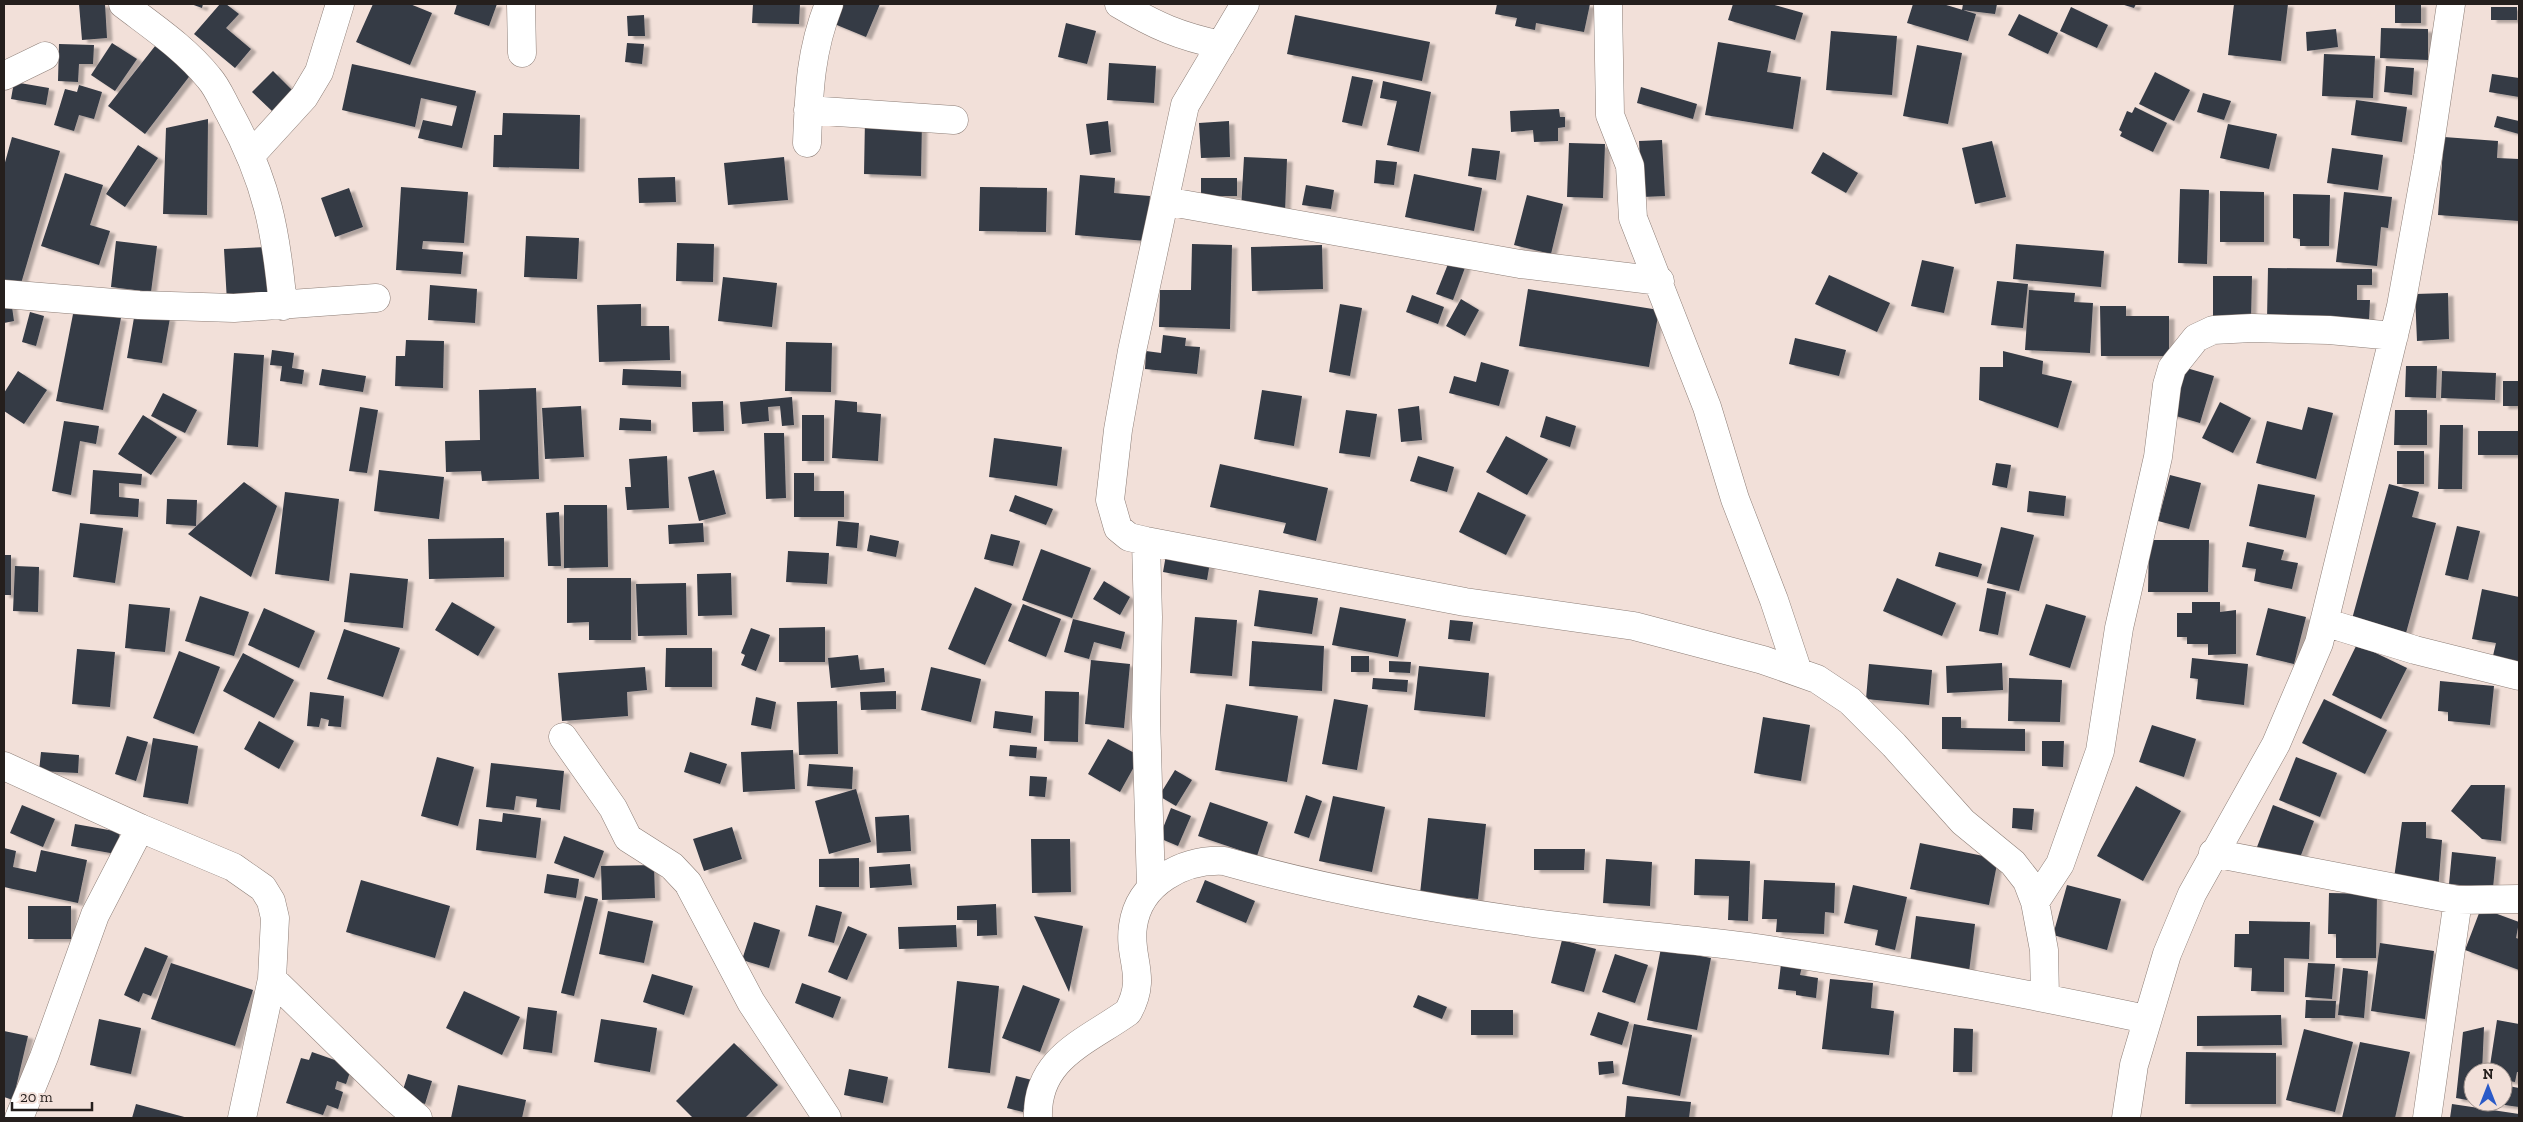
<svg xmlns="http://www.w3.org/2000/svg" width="2523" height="1122" viewBox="0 0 2523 1122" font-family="'Zilla Slab',serif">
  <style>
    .building { fill: #343a45; filter: url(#shadow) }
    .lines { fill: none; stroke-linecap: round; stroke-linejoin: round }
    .street-casing { stroke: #8d7e77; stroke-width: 29 }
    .street { stroke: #fff; stroke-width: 28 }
  </style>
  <defs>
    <filter id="shadow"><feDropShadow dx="5.5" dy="3" stdDeviation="1" flood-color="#0004"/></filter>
  </defs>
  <rect width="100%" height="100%" fill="#f2e0d9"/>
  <!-- building -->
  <path class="building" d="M79 4H105L107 38 82 40Z
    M191 4H203L202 8Z
    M220 4H226L239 14 226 28 251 49 235 68 194 34Z
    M373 4H410L432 13 410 65 356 42Z
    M457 4H497L489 26 454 14Z
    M753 4H800L799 24 752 23Z
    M840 4H880L866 37 832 23Z
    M1497 4H1590L1584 32 1536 23 1535 30 1515 26 1517 18 1495 14Z
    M1733 4H1771L1803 13 1795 40 1728 20Z
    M1913 4H1943L1976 14 1968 41 1907 23Z
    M1963 4H1997L1995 14 1962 10Z
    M2121 4H2136L2134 8Z
    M2234 4H2288L2281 61 2228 55Z
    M2395 4H2421V23H2395Z
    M2071 7 2108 25 2097 48 2060 31Z
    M2491 7H2517V20H2491Z
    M2019 14 2058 33 2048 54 2008 35Z
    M644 15 645 36H628L627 16Z
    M1295 15 1430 42 1422 81 1287 54Z
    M1066 23 1096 31 1087 64 1058 57Z
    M2381 28 2428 29V60L2380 58Z
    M2336 29 2338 47 2307 51 2306 32Z
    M1831 31 1897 36 1892 95 1826 90Z
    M159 41 195 69 145 134 108 106Z
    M1718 42 1771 51 1767 72 1801 77 1793 129 1705 115Z
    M112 43 137 59 115 91 91 75Z
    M627 43 644 44 642 64 625 62Z
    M59 44 94 45 93 64H79L78 82 58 81Z
    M1917 45 1962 53 1948 124 1903 116Z
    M2324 54 2375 56 2373 98 2322 96Z
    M1109 63 1156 66 1154 103 1107 100Z
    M352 64 476 91 462 148 418 138 423 120 452 126 457 106 421 98 415 127 342 110Z
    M2386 66 2414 68 2412 95 2384 92Z
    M273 71 292 90 272 111 252 92Z
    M2155 72 2190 90 2174 121 2139 104Z
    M2492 74 2519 78V97L2489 92Z
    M1352 76 1373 80 1362 126 1342 122Z
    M1383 81 1431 92 1419 152 1387 145 1397 101 1380 98Z
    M14 82 49 88 46 105 11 99Z
    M79 85 102 92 94 119 79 115 74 131 54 125 65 89 77 92Z
    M1641 87 1697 104 1693 119 1637 103Z
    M2203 93 2231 101 2224 120 2197 112Z
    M2356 100 2407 107 2402 142 2351 135Z
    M2135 107 2167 123 2153 152 2120 136 2122 132 2119 130 2127 111 2132 113Z
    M1559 109 1560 117H1565V127L1558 128V141L1534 142 1533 130 1511 132 1510 111Z
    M503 113 580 115 579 169 493 167 494 135H502Z
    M2497 116 2519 121V134L2494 127Z
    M208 119 207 215 163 214 166 128Z
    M865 119 922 120 921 176 864 174Z
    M1108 121 1111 152 1090 155 1086 124Z
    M1229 121 1230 157 1201 158 1199 123Z
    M2228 124 2277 134 2269 169 2220 158Z
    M12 137 60 151 20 287 4 283V166Z
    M2444 137 2498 141 2497 158 2519 159V221L2438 215Z
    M1662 140 1665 196 1642 197 1639 141Z
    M1992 141 2006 197 1975 204 1962 148Z
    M1569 143 1605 144 1603 198 1567 197Z
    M138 145 158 158 125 207 106 194Z
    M1472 148 1500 151 1496 180 1468 176Z
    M2332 148 2383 155 2378 190 2327 183Z
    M1823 152 1858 173 1846 193 1811 173Z
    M784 157 788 200 728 205 724 163Z
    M1244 157 1287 159 1285 212 1241 209Z
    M1376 160 1397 162 1394 185 1374 183Z
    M65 173 103 185 90 225 110 231 99 265 41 246Z
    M1414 174 1482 188 1474 231 1405 217Z
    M1080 175 1115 178 1114 193 1150 196 1146 241 1075 235Z
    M675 177 676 202 639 203 638 178Z
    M1201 178H1237V196H1201Z
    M1306 185 1334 190 1331 209 1302 205Z
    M401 187 468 192 464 243 423 241 422 249 463 252 461 274 396 270Z
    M980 187 1047 188 1046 232 979 231Z
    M349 188 363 227 335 237 321 198Z
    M2180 189 2209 190 2207 264 2178 263Z
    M2220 191 2264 192V242H2220Z
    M2344 192 2392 197 2388 228 2381 227 2377 266 2336 262Z
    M2293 194 2330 195 2329 246H2300V239L2293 238Z
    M1527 195 1563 204 1551 254 1514 245Z
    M526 236 579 238 577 279 524 277Z
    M116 241 157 246 151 292 111 287Z
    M677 243 714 244 713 282 676 281Z
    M1192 244 1232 245 1230 329 1159 327 1160 290H1191Z
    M2016 244 2104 251 2101 287 2013 279Z
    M1322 245 1323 289 1252 291 1251 247Z
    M267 247 270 300 227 302 224 249Z
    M1450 259 1466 265 1453 300 1436 294Z
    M1922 260 1954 267 1944 313 1911 306Z
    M2268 268 2372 269V285H2357V300H2370L2369 321 2267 320Z
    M1829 275 1890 303 1877 332 1815 304Z
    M2213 276H2252L2251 319H2213Z
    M723 277 777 283 772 327 718 321Z
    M1997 281 2028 284 2023 328 1991 325Z
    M430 285 477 289 475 323 428 320Z
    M1528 289 1659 310 1649 367 1519 346Z
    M2029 290 2075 293 2074 302 2093 303 2090 353 2025 350Z
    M2448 293 2449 339 2417 341 2415 294Z
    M1412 295 1444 307 1438 324 1406 312Z
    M1461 299 1479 310 1465 336 1446 326Z
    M11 300 14 321 4 323V301Z
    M641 304V326H669L670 360 599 362 597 305Z
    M1340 304 1362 308 1350 376 1329 372Z
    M2100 306H2126V316H2169V356H2101Z
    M74 309 121 318 103 410 56 401Z
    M30 312 44 316 36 346 22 342Z
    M135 312 170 318 162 363 127 358Z
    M1163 335 1186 338 1185 346 1200 347 1197 374 1145 369 1146 351 1161 353Z
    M1795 338 1846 350 1839 376 1789 364Z
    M406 340 444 341 443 388 395 386 396 356H405Z
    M786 342 832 343 831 392 785 391Z
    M272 350 294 353 292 368 304 370 302 384 280 381 282 366 270 365Z
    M2003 351 2043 361 2042 374 2072 381 2058 428 1979 400 1980 367H2003Z
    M234 353 264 355 258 447 227 445Z
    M1481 362 1509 370 1499 406 1449 393 1454 376 1476 382Z
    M2406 366H2437L2436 398 2405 397Z
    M2183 367 2214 376 2200 423 2169 414Z
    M322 369 366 376 363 392 319 385Z
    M623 369 681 371V387L622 385Z
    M18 371 47 390 24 424 4 411V393Z
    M2442 371 2496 373 2495 400 2441 398Z
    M2503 381H2519V406H2503Z
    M536 388 539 479 482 481 481 471 446 472 445 441 480 440 479 390Z
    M1262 390 1302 396 1294 446 1254 439Z
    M163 393 197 410 185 433 151 416Z
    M792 397 794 425 782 426 780 406 768 407 769 421 742 424 740 402Z
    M835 400 857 402V412L881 414 878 461 832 458Z
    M723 401 724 431 693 432 692 402Z
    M2220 402 2251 418 2233 453 2202 438Z
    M581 406 584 457 545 459 542 408Z
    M1419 406 1422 440 1401 442 1398 409Z
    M360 407 378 410 367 473 349 471Z
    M2308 407 2333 413 2316 479 2256 463 2267 421 2302 430Z
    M1346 410 1377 414 1370 457 1339 453Z
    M2395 410H2427V445H2394Z
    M143 415 177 437 151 475 118 454Z
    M802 415H824V461H802Z
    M1546 416 1576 426 1570 447 1540 437Z
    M620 418 651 420V431L619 430Z
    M64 421 99 426 96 444 80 441 71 495 52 491Z
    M2440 425H2463L2462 489H2438Z
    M2478 431H2519V455H2478Z
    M764 433H784L786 498 766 499Z
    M1506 436 1548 459 1527 495 1486 472Z
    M994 438 1062 447 1057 486 989 477Z
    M2397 451H2424V484H2397Z
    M667 456 669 508 627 510 625 487H631L629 459Z
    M1418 456 1454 467 1447 492 1410 481Z
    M1996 463 2011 465 2007 488 1992 485Z
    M1220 464 1328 488 1316 541 1283 533 1286 523 1210 507Z
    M93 470 142 474 141 485 119 483V497L139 499 138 517 90 514Z
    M379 470 444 477 439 519 374 511Z
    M714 470 726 514 699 521 688 477Z
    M794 473H814V491H844V517H794Z
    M2170 475 2201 483 2189 529 2158 521Z
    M244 482 277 506 251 577 188 534Z
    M2258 484 2315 495 2306 538 2249 526Z
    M2389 484 2419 492 2412 517 2436 523 2406 633 2352 619Z
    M2029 491 2066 496 2064 516 2027 512Z
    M285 492 339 499 329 581 275 574Z
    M1478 492 1526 515 1506 555 1459 532Z
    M1015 495 1053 509 1046 525 1009 511Z
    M167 499 197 500 196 526 166 524Z
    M564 505H607L608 567 564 568Z
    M559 512 561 566H548L546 513Z
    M838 521 859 523 857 548 836 546Z
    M80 523 123 528 115 583 73 577Z
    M703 523 704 542 669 544 668 525Z
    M2457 526 2480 531 2468 580 2445 575Z
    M2001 527 2034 535 2019 591 1987 583Z
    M991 534 1020 541 1013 566 984 559Z
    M870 535 899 541 896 557 867 551Z
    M504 538V577L429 579 428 539Z
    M2149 540H2209L2208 592H2148Z
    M2247 542 2284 550 2281 560 2298 563 2292 589 2254 581 2256 569 2242 567Z
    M1041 549 1091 568 1072 618 1022 600Z
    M788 551 829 553 827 584 786 582Z
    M1939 552 1982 564 1978 577 1935 566Z
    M4 555H11V595H4Z
    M1166 555 1210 562 1207 580 1163 572Z
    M15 566 39 567 38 612 13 611Z
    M350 573 408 579 403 628 344 622Z
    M731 573 732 615 698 616 697 574Z
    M567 578H631V640H589V622L567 623Z
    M1897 578 1956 603 1942 636 1883 611Z
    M1104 581 1130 597 1120 615 1093 599Z
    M686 583 687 635 638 636 636 584Z
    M975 587 1012 604 985 665 948 649Z
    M1987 588 2006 592 1998 635 1979 631Z
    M2482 589 2519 597V666L2492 660 2496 643 2472 639Z
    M1259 590 1318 598 1312 634 1254 626Z
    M200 596 249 612 234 656 185 641Z
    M452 602 495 627 478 656 435 630Z
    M2192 602H2220V612L2236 610V654L2208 655V644H2187V637H2177V613H2192Z
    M129 604 170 608 165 652 125 648Z
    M1023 604 1061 619 1046 657 1008 641Z
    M2046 604 2086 616 2070 668 2029 655Z
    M1340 607 1406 619 1398 657 1332 645Z
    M264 608 315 631 299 668 248 645Z
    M2268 608 2306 617 2294 664 2256 655Z
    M1195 617 1237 620 1232 676 1190 673Z
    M1073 619 1125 632 1121 649 1094 642 1089 659 1064 652Z
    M1450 620 1473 622 1470 641 1448 639Z
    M825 627V662H779V628Z
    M751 628 770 635 756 671 741 665 745 655 741 653Z
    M344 629 400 648 383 697 327 679Z
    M1252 641 1324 646 1322 691 1249 686Z
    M2357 644 2407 668 2381 719 2332 695Z
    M666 648H712V687H665Z
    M77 649 115 652 110 707 72 704Z
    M179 651 220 667 194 734 153 718Z
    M243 653 294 680 274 718 223 691Z
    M858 655 860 670 884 668 885 682 831 688 828 658Z
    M1351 656H1369V672H1351Z
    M2192 658 2248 664 2244 705 2196 699 2198 679 2190 678Z
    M1091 660 1130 664 1124 728 1085 724Z
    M1389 661 1411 662 1410 673 1389 672Z
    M2002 663 2003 690 1947 693 1946 666Z
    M1869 664 1932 670 1929 705 1866 699Z
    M1419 666 1489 673 1485 717 1414 710Z
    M645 667 647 690 627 692 628 716 562 721 558 673Z
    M931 667 981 679 971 722 921 710Z
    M1373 678 1408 680 1407 692 1372 689Z
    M2009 678 2062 680 2060 722 2008 721Z
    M2440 681 2494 686 2490 725 2448 721V712L2438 711Z
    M896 691V709L861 710 860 692Z
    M1045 691 1079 692 1078 742 1044 741Z
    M310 692 344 696 341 727 328 726 329 720 321 718 319 727 307 726Z
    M756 697 776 702 771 729 751 725Z
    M1334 699 1368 705 1357 770 1322 764Z
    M2324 699 2387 730 2365 774 2302 743Z
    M837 701 838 754 799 755 797 702Z
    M1226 704 1298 716 1287 782 1215 770Z
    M995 711 1033 716 1031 733 993 728Z
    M1763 717 1810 725 1801 781 1754 773Z
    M1942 717H1961V728L2025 729V751L1942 749Z
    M259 721 294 741 279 769 244 749Z
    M2152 725 2196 739 2184 777 2139 762Z
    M127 736 148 742 136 781 115 774Z
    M153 738 198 746 188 804 143 797Z
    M1108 739 1140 756 1120 792 1088 774Z
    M2042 741H2064L2063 767 2042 766Z
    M1010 745 1037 747 1036 758 1009 756Z
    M793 750 795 789 743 792 741 752Z
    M41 752 79 755 78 773 39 771Z
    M690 752 727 764 720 784 684 772Z
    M437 757 474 767 458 826 421 816Z
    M2296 757 2337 773 2320 817 2279 800Z
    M491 763 564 771 560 810 536 807 537 799 516 796 514 810 486 807Z
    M809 764 853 767 852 789 807 786Z
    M1175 770 1192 780 1176 806 1159 796Z
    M1030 776 1047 777 1045 797 1029 796Z
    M2471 785H2505L2501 841 2482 839 2451 811Z
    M2136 786 2181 811 2143 881 2097 856Z
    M856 789 871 842 829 854 815 801Z
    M1306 795 1322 801 1309 838 1294 833Z
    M1333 796 1385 807 1372 872 1319 861Z
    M1210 802 1268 822 1257 856 1198 836Z
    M22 805 55 819 43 847 10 833Z
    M2273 805 2314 821 2298 863 2257 847Z
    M1171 808 1191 816 1178 846 1159 838Z
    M2013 808 2034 809 2032 830 2012 828Z
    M503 813 541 818 536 858 476 850 479 819 502 822Z
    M909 815 911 851 877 853 875 817Z
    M1428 818 1486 824 1478 899 1420 894Z
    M2402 822H2426V838L2442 840 2438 891 2393 885Z
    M75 824 120 832 116 854 71 846Z
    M732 827 742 859 704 871 693 839Z
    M564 836 604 851 594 878 554 863Z
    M1031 839H1070L1071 892 1032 893Z
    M1920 843 1998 859 1989 905 1910 889Z
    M4 848 16 851 13 867 36 872 41 850 87 860 78 903 4 887Z
    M1534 849H1585L1584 870H1534Z
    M2452 852 2496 857 2493 888 2449 884Z
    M859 858V887H819V859Z
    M1606 859 1652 862 1650 906 1603 903Z
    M1695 859 1750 861 1748 921 1728 920 1729 896 1694 895Z
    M910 864 912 885 870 888 869 867Z
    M654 865 655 898 602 900 601 866Z
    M547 874 579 879 576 898 544 893Z
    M361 880 450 906 435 958 346 932Z
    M1205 880 1255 901 1246 923 1196 902Z
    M1764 880 1835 883 1834 913 1825 912 1824 934 1776 932 1777 919H1762Z
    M1853 885 1907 897 1895 950 1875 945 1878 930 1844 923Z
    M2067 885 2121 899 2107 950 2053 935Z
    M2329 893 2377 894 2376 958H2336V934H2328Z
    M585 896 598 899 574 996 561 993Z
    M996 904 997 935 977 936V920H957V906Z
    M816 905 842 912 834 943 808 936Z
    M28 906H71V939H28Z
    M2481 908 2519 922 2516 938 2519 939V970L2465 950Z
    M608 911 653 921 644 963 599 954Z
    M1034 916 1083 926 1069 992Z
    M1916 916 1975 924 1969 972 1910 964Z
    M2249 921 2310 922 2309 959 2284 958V992L2251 991 2252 968 2234 967 2235 934H2249Z
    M754 922 780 930 769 968 742 960Z
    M956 925 957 947 899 949 898 927Z
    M848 926 867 934 847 980 828 972Z
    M1562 940 1596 949 1584 992 1551 983Z
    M2380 943 2434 951 2425 1019 2371 1011Z
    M145 947 168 956 151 996 143 993 139 1002 124 995Z
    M1661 948 1711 958 1697 1030 1647 1020Z
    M1615 954 1648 965 1635 1003 1602 992Z
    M171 963 253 990 235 1046 151 1019Z
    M2308 963 2335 964 2332 999 2305 997Z
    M1781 964 1802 966 1800 975 1818 978 1816 998 1796 995V991L1778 989Z
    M2343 968 2368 971 2364 1018 2338 1015Z
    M652 974 693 986 684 1015 643 1002Z
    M1830 979 1873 983 1871 1008 1894 1011 1889 1055 1822 1049Z
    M957 981 999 986 990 1073 948 1068Z
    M802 983 841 997 833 1018 795 1003Z
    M1023 985 1060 999 1040 1052 1002 1038Z
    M464 991 520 1017 502 1055 446 1028Z
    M1418 995 1447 1007 1442 1019 1413 1007Z
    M2306 1000 2336 1001 2335 1018H2305Z
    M528 1007 557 1011 552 1053 523 1049Z
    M1471 1010H1513V1035H1471Z
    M1598 1012 1629 1022 1622 1045 1590 1035Z
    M2281 1015 2282 1045 2197 1046V1016Z
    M99 1019 141 1028 131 1074 90 1065Z
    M601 1019 657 1028 650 1072 594 1062Z
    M2497 1020 2519 1024V1072H2517L2515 1082 2503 1080V1072H2489Z
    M1634 1024 1692 1035 1680 1096 1622 1084Z
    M2484 1027 2482 1072H2473V1101L2456 1098 2463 1032Z
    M1954 1028 1973 1029 1972 1072H1953Z
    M2304 1029 2353 1042 2335 1112 2286 1100Z
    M4 1031 28 1036 13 1100 4 1097Z
    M2360 1042 2410 1052 2395 1118H2342Z
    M734 1043 778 1085 745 1118H693L676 1101Z
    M312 1052 352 1066 346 1084 337 1081 335 1089 343 1092 338 1109 327 1105 323 1115 286 1103 301 1058 309 1060Z
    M2186 1052 2276 1053V1104H2185Z
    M1613 1061 1614 1073 1599 1075 1598 1062Z
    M849 1069 888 1077 883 1103 844 1095Z
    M408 1074 432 1081 425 1104 401 1096Z
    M1016 1076 1032 1080 1023 1112 1007 1108Z
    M458 1085 526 1100 522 1118H451Z
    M2503 1085 2519 1088V1107L2490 1103 2503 1102Z
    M1627 1096 1691 1102 1689 1118H1625Z
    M136 1104 188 1118H132Z
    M2452 1104 2519 1114V1118H2450Z"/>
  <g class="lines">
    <!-- street casing -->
    <g class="street-casing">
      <path id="street" d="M123 4C153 27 185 48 209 78 218 88 223 102 230 114 267 182 276 230 283 306
        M521 4 522 53
        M1119 4C1156 26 1179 36 1221 45
        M1245 4 1185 105 1132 351 1118 430 1110 500 1118 528 1129 537 1146 541 1465 602 1634 626 1763 660 1817 679 1850 701 1894 745 1963 822 2013 863 2027 881 2035 902 2044 950 2045 997
        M1608 4 1610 115 1630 166 1633 218 1707 407 1735 499 1774 600 1798 672
        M4 76 45 56
        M808 110 954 120
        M807 143C809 92 810 52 829 4
        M251 155 304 97 319 72 340 4
        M1165 201 1520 264 1660 281
        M4 294 139 305 234 308 376 298
        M1146 541 1148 617 1146 717 1151 886
        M2324 622 2415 650 2519 676
        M563 737 613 808 628 838 672 866 688 883 751 1002 827 1118
        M4 766 140 828 233 867 263 888 271 901 275 918 272 979 242 1118
        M2213 853 2458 900 2519 899
        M2035 902 2060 864 2100 751 2119 628 2158 457 2167 385 2172 368 2196 338 2213 330 2252 328 2329 330 2394 336
        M272 979 393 1097 418 1118
        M19 1118 44 1057 95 915 140 828
        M1038 1118C1036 1058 1086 1042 1128 1012 1148 976 1128 959 1133 926 1139 882 1184 859 1224 861 1319 888 1416 906 1514 920 1592 932 1670 937 1748 947 1881 966 2014 991 2146 1019
        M2126 1118 2134 1065 2167 954 2192 894 2276 744 2319 643 2401 306 2428 157 2451 4
        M2427 1118 2458 900"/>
    </g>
    <!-- street -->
    <use href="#street" class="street"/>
  </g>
  <!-- border -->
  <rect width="2523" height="1122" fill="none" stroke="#251f1d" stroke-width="10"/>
  <!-- north arrow -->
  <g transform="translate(2488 1087)"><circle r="24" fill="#f2e0d9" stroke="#a0938e"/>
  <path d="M0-4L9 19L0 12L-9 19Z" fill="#2a5ac8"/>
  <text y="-8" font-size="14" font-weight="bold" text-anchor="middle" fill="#251f1d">N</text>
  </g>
  <!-- scale -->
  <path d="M12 1102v8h80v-8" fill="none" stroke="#251f1d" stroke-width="2.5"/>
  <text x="20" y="1102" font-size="15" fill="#251f1d" stroke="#f2e0d9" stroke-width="4" paint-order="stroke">20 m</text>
</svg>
